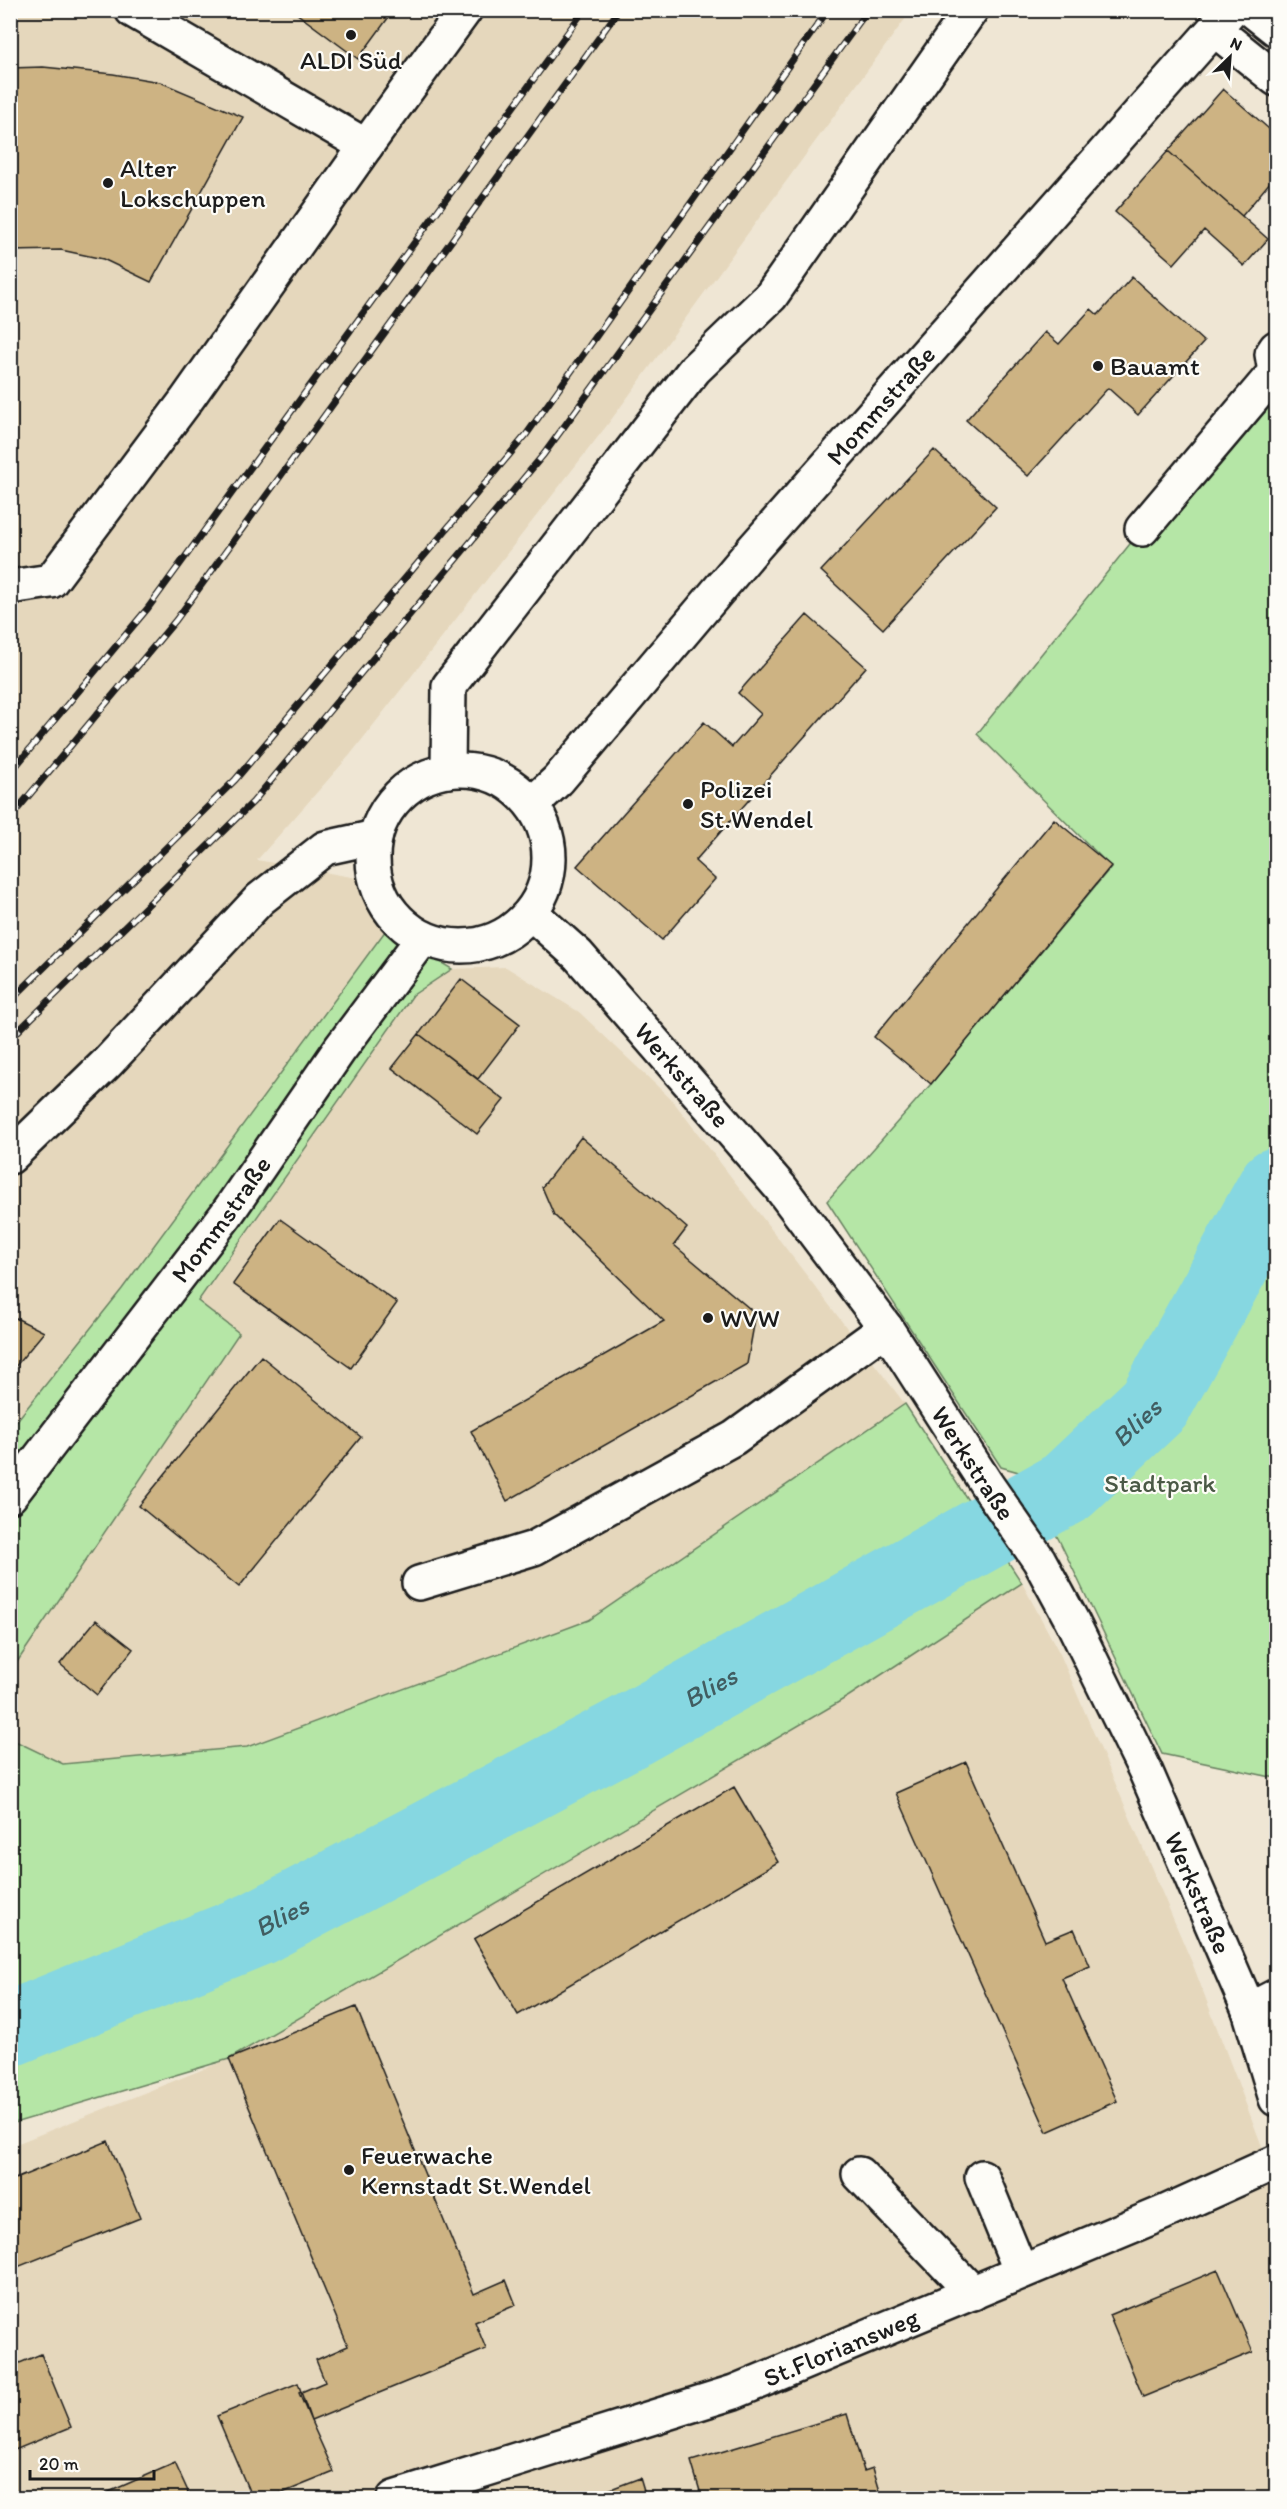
<svg xmlns="http://www.w3.org/2000/svg" width="1287" height="2509" viewBox="0 0 1287 2509" font-family="Itim,sans-serif">
  <style>
    .built { fill: #e5d7bc }
    .green { fill: #b5e6a6; stroke: #688161; stroke-width: 1.5 }
    .lines { fill: none; stroke-linecap: round; stroke-linejoin: round }
    .river { stroke: #86d7e1; stroke-width: 75 }
    .building { fill: #cdb383; stroke: #1c1c1c; stroke-width: 1.5 }
    .minor-casing { stroke: #1c1c1c; stroke-width: 38 }
    .major-casing { stroke: #1c1c1c; stroke-width: 38 }
    .minor { stroke: #fdfcf7; stroke-width: 33 }
    .major { stroke: #fdfcf7; stroke-width: 33 }
    .rail-casing { stroke: #1c1c1c; stroke-width: 7 }
    .rail { stroke: #fdfcf7; stroke-width: 4.5; stroke-dasharray: 14; stroke-linecap: butt }
    .poi-dot { fill: #1c1c1c; stroke: #fdfcf7; stroke-width: 2 }
    .labels { text-anchor: middle; dominant-baseline: central; stroke-width: 4.5; stroke-linejoin: round; paint-order: stroke }
    .poi-label { font-size: 26px; fill: #1c1c1c; stroke: #fdfcf7; text-anchor: start }
    .street-label { font-size: 26px; fill: #1c1c1c; stroke: #fdfcf7 }
    .park-label { font-size: 26px; fill: #4a5945; stroke: #fdfcf7 }
    .water-label { font-size: 27px; font-style: italic; fill: #415d61; stroke: #fdfcf7 }
  </style>
  <rect width="100%" height="100%" fill="#efe6d4"/>
  <filter id="ink" filterUnits="userSpaceOnUse"><feTurbulence type="fractalNoise" baseFrequency=".0167" numOctaves="2"/><feDisplacementMap in="SourceGraphic" scale="12" xChannelSelector="R" yChannelSelector="G"/><feConvolveMatrix kernelMatrix="1 2 1 2 8 2 1 2 1" color-interpolation-filters="sRGB"/></filter>
  <g filter="url(#ink)">
    <!-- built -->
    <path class="built" d="M10 11H911L608 424 350 755 257 860 357 878 386 930 122 1289 11 1428Z
      M506 967 579 1012 673 1101 905 1404 589 1620 247 1747 63 1764 11 1739V1671L238 1332 198 1302 413 995 452 969Z
      M1022 1583 1060 1654 1193 1965 1276 2183V2498H11V2146L229 2059 849 1696Z"/>
    <!-- green -->
    <path class="green" d="M1276 374V1778L1162 1754 1059 1540 1022 1473 1001 1467 827 1201 931 1084 1111 867 977 734 1142 529Z
      M386 930 452 969 413 995 198 1301 239 1333 11 1671V1428L122 1289Z
      M905 1404 1022 1583 849 1696 229 2059 11 2124V1739L63 1764 247 1747 589 1620Z"/>
    <g class="lines">
      <!-- river -->
      <path class="river" id="s1" d="M10 2029 256 1929 628 1732 1067 1487 1155 1404 1276 1185"/>
    </g>
    <!-- building -->
    <path class="building" d="M292 10H394L358 59Z
      M43 67 113 74 160 82 243 117 151 282 103 259 61 250 10 251V68Z
      M1223 89 1276 135V175L1242 216 1168 151Z
      M1168 151 1268 239 1244 266 1204 230 1174 264 1115 212Z
      M1132 277 1204 342 1138 415 1108 388 1028 476 966 420 1045 332 1059 344 1091 309 1098 315Z
      M934 450 996 507 883 629 821 571Z
      M807 615 866 667 695 861 715 879 662 940 577 866 704 722 732 747 761 714 738 693Z
      M1054 819 1111 866 931 1084 874 1037Z
      M461 979 520 1024 478 1079 419 1034Z
      M419 1034 504 1100 477 1134 392 1068Z
      M581 1137 687 1228 674 1245 756 1314 747 1364 507 1501 471 1431 664 1321 554 1215 542 1187Z
      M280 1219 397 1303 351 1368 233 1284Z
      M10 1315 44 1332 10 1373Z
      M261 1356 361 1437 239 1587 139 1506Z
      M96 1620 133 1649 97 1695 60 1664Z
      M966 1762 1045 1941 1074 1929 1090 1966 1062 1978 1117 2101 1047 2132 896 1793Z
      M734 1787 778 1862 518 2015 474 1939Z
      M356 2007 474 2294 506 2280 516 2305 475 2322 486 2349 311 2421 299 2393 325 2382 316 2360 348 2346 229 2059Z
      M108 2141 140 2218 10 2270V2181Z
      M1218 2270 1253 2352 1143 2397 1109 2315Z
      M41 2354 71 2427 10 2452V2367Z
      M298 2383 311 2421 334 2472 270 2498H252L217 2416Z
      M847 2414 864 2471 873 2468 882 2498H702L691 2461Z
      M175 2463 191 2498H95Z
      M640 2478 646 2498H587Z"/>
    <g class="lines">
      <!-- minor casing -->
      <g class="minor-casing">
        <g id="minor">
          <path d="M132 10 366 146"/>
          <path d="M1252 10 1276 29"/>
          <path d="M1215 30 1276 79"/>
          <path d="M1142 529 1275 372 1272 354 1276 348"/>
          <path d="M10 587 51 581 185 402 366 146 465 10"/>
          <path d="M448 771 449 686 695 369 771 296 971 10"/>
          <path id="s2" d="M531 913 578 955 780 1187 886 1328 987 1485 1039 1560 1071 1619 1145 1770 1249 2010 1276 2099"/>
          <path d="M10 1157 107 1063 260 899 325 848 375 837"/>
          <path d="M419 1583 534 1548 734 1438 886 1328"/>
          <path d="M1249 2010 1276 1996"/>
          <path d="M859 2174 973 2293"/>
          <path d="M982 2177 1021 2272"/>
          <path id="s3" d="M394 2498 734 2392 1163 2213 1276 2162"/>
        </g>
      </g>
      <!-- major casing -->
      <g class="major-casing">
        <g id="major">
          <circle cx="461" cy="858" r="88"/>
          <path id="s4" d="M532 804 558 780 755 547 1231 10"/>
          <path id="s5" d="M10 1496 226 1215 340 1049 423 938"/>
        </g>
      </g>
      <!-- minor -->
      <use href="#minor" class="minor"/>
      <!-- major -->
      <use href="#major" class="major"/>
      <!-- rail casing -->
      <g class="rail-casing">
        <path id="rail" d="M10 773 148 608 584 10
          M10 818 176 620 619 10
          M10 1001 235 780 526 435 828 10
          M10 1039 253 802 544 454 868 10"/>
      </g>
      <!-- rail -->
      <use href="#rail" class="rail"/>
    </g>
  </g>
  <!-- markers -->
  <g class="poi-dot">
    <circle cx="351" cy="35" r="6"/>
    <circle cx="108" cy="183" r="6"/>
    <circle cx="1098" cy="366" r="6"/>
    <circle cx="688" cy="804" r="6"/>
    <circle cx="708" cy="1318" r="6"/>
    <circle cx="349" cy="2170" r="6"/>
  </g>
  <g class="labels">
    <!-- poi labels -->
    <g class="poi-label">
      <text x="351" y="60" text-anchor="middle">ALDI Süd</text>
      <text x="120" y="168">Alter<tspan x="120" dy="30">Lokschuppen</tspan></text>
      <text x="1110" y="366">Bauamt</text>
      <text x="700" y="789">Polizei<tspan x="700" dy="30">St.Wendel</tspan></text>
      <text x="720" y="1318">WVW</text>
      <text x="361" y="2155">Feuerwache<tspan x="361" dy="30">Kernstadt St.Wendel</tspan></text>
    </g>
    <!-- street labels -->
    <g class="street-label">
      <text stroke="none"><textPath href="#s4" startOffset="530">Mommstraße</textPath></text>
      <text stroke="none"><textPath href="#s2" startOffset="222">Werkstraße</textPath></text>
      <text stroke="none"><textPath href="#s5" startOffset="348">Mommstraße</textPath></text>
      <text stroke="none"><textPath href="#s2" startOffset="708">Werkstraße</textPath></text>
      <text stroke="none"><textPath href="#s2" startOffset="1194">Werkstraße</textPath></text>
      <text stroke="none"><textPath href="#s3" startOffset="472">St.Floriansweg</textPath></text>
    </g>
    <!-- park labels -->
    <g class="park-label">
      <text x="1160" y="1483">Stadtpark</text>
    </g>
    <!-- water labels -->
    <g class="water-label">
      <text stroke="none"><textPath href="#s1" startOffset="1284">Blies</textPath></text>
      <text stroke="none"><textPath href="#s1" startOffset="780">Blies</textPath></text>
      <text stroke="none"><textPath href="#s1" startOffset="294">Blies</textPath></text>
    </g>
  </g>
  <!-- margin -->
  <rect width="1287" height="2509" fill="none" stroke="#fdfcf7" stroke-width="36"/>
  <rect x="18" y="18" width="1251" height="2473" fill="none" stroke="#1c1c1c" stroke-width="2" filter="url(#ink)"/>
  <!-- north arrow -->
  <g transform="translate(1230 57) rotate(25)" stroke="#fdfcf7" stroke-width="4.5" paint-order="stroke">
  <path d="M0-4.5L10 22L0 15L-10 22Z" fill="#1c1c1c"/>
  <text y="-9" font-size="16" font-weight="bold" text-anchor="middle" fill="#1c1c1c">N</text>
  </g>
  <!-- scale -->
  <path d="M30 2470v9h124v-9" fill="none" stroke="#1c1c1c" stroke-width="3"/>
  <text x="39" y="2470" font-size="18" fill="#1c1c1c" stroke="#fdfcf7" stroke-width="4.5" paint-order="stroke">20 m</text>
</svg>
